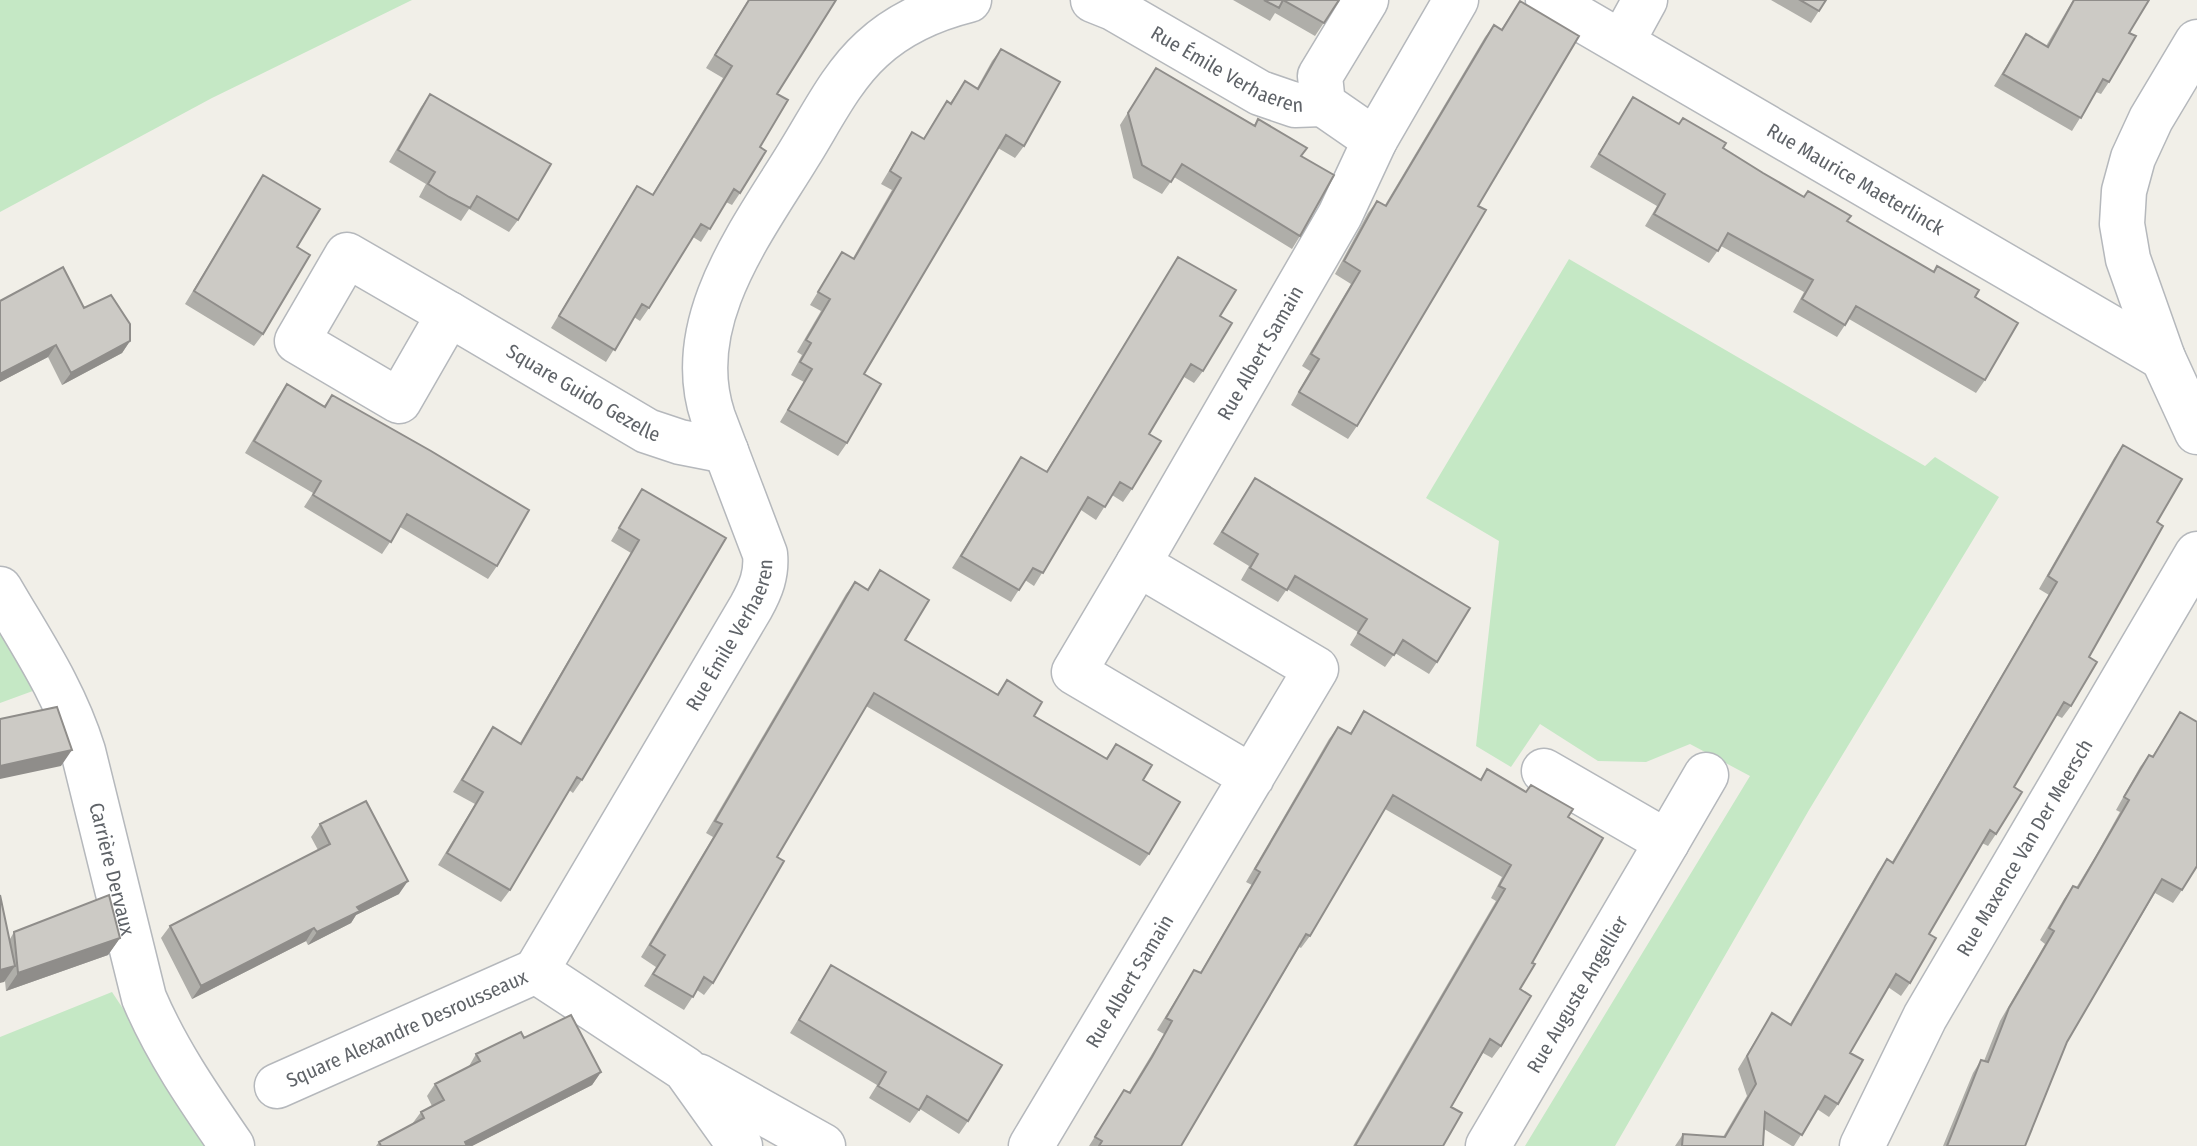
<svg xmlns="http://www.w3.org/2000/svg" width="2197" height="1146" viewBox="0 0 2197 1146" font-family="'Fira Sans Condensed',sans-serif">
  <style>
    .green { fill: #c5e8c5 }
    .lines { fill: none; stroke-linecap: round; stroke-linejoin: round }
    .minor-casing { stroke: #b5b8bc; stroke-width: 47 }
    .minor { stroke: #fff; stroke-width: 44 }
    .wall { fill: #afaea9 }
    .shaded-wall { fill: #8f8d8a }
    .building { fill: #cccac5; stroke: #8f8d8a; stroke-width: 2 }
    .labels { text-anchor: middle; dominant-baseline: central; stroke-width: 6; stroke-linejoin: round; paint-order: stroke }
    .street-label { font-size: 20px; fill: #5f6368; stroke: #fff }
  </style>
  <rect width="100%" height="100%" fill="#f1efe8"/>
  <!-- green -->
  <path class="green" d="M0 0H412L212 98 0 212Z
    M1569 259 1925 466 1935 457 1999 497 1809 810 1615 1146H1525L1750 776 1690 744 1646 762 1598 761 1540 724 1511 767 1476 746 1499 541 1426 498Z
    M0 617 41 688 0 703Z
    M112 992 214 1146H0V1037Z"/>
  <g class="lines">
    <!-- minor casing -->
    <g class="minor-casing">
      <g id="minor">
        <path id="s1" d="M1093 0 1113 8 1260 93 1295 105 1323 104"/>
        <path d="M1366 0 1320 76 1323 104 1375 140"/>
        <path id="s2" d="M1548 0 2163 358"/>
        <path d="M1622 42 1645 0"/>
        <path d="M2197 42 2151 119 2133 158 2124 191 2122 224 2128 259 2163 358 2197 432"/>
        <path d="M347 255 449 314 399 401 297 341Z"/>
        <path id="s3" d="M449 314 647 431 680 442 726 451"/>
        <path id="s4" d="M1138 564 1340 215 1375 140 1456 0"/>
        <path id="s5" d="M0 589C32 644 64 690 83 751L144 998C167 1052 199 1098 232 1146"/>
        <path d="M1544 771 1667 842 1706 775"/>
        <path d="M698 1076 823 1146"/>
        <path id="s6" d="M277 1086 536 971"/>
        <path id="s7" d="M740 1146 685 1069 536 971 751 607C761 589 767 574 765 554L713 417C681 322 752 231 799 154 821 119 841 77 872 49 899 24 933 9 969 0"/>
        <path id="s8" d="M1031 1146 1316 669 1138 564 1074 672 1252 777"/>
        <path id="s9" d="M1488 1146 1667 842"/>
        <path id="s10" d="M1862 1146 1925 1017 2197 554"/>
      </g>
    </g>
    <!-- minor -->
    <use href="#minor" class="minor"/>
  </g>
  <!-- wall -->
  <path class="wall" d="M748 0H836L777 94 760 147 740 193 732 205 726 202 701 242 693 237 649 308 640 321 634 317 606 362 551 328 629 198 637 186 652 195 723 78 706 68Z
    M1233 0H1339L1315 36 1275 13 1270 21Z
    M1771 0H1826L1811 23Z
    M2073 0H2149L2129 33 2109 82 2101 94 2096 92 2072 131 1994 86 2026 34 2046 46Z
    M1520 1 1478 206 1357 426 1348 439 1291 405 1310 371 1302 366 1351 284 1335 274 1368 213 1377 201 1385 205 1485 37 1494 25 1501 30Z
    M1001 49 1024 146 1015 158 998 148 864 374 847 443 838 456 780 422 804 382 791 375 802 355 797 352 821 311 810 305 842 252 853 258 892 190 881 184 912 132 923 139 947 101 950 103 965 81 977 88 992 61Z
    M1156 68 1254 125 1258 119 1301 156 1300 236 1292 249 1174 177 1162 194 1133 178 1120 125Z
    M430 94 518 220 509 232 469 209 461 221 419 197 426 184 389 162 421 107Z
    M1633 97 1975 297 1985 380 1976 393 1849 319 1837 337 1793 312 1804 292 1721 246 1709 263 1645 226 1657 206 1590 167Z
    M263 175 297 247 263 334 254 346 185 304Z
    M1178 257 1220 316 1203 371 1194 383 1184 377 1149 434 1132 489 1123 502 1112 495 1096 520 1081 510 1034 586 1025 580 1011 602 952 568 1021 457 1046 472Z
    M0 301 84 308 130 341 122 353 62 385 48 357 0 382Z
    M287 384 324 406 332 395 497 566 488 579 400 527 382 554 304 507 313 493 245 453 278 397Z
    M2123 445 2157 522 2089 657 2071 706 2062 718 2056 715 2014 787 1996 834 1988 846 1982 843 1929 934 1910 983 1901 996 1888 987 1850 1053 1838 1104 1829 1117 1817 1109 1794 1146H1792L1764 1129 1763 1146H1675L1683 1134 1723 1137 1747 1096 1738 1069 1772 1013 1790 1024 1878 872 1887 859 1892 862 2049 595 2039 589 2114 458Z
    M1255 478 1437 662 1429 674 1395 653 1385 667 1350 645 1358 632 1287 589 1278 602 1241 580 1249 566 1213 544Z
    M642 489 726 538 582 780 573 793 569 790 510 890 501 902 438 865 475 804 453 792 493 727 520 743 631 553 611 541Z
    M880 570 905 640 997 694 1007 680 1034 716 1106 758 1116 744 1143 780 1149 854 1140 866 866 706 777 857 713 983 704 995 697 990 684 1010 644 986 656 967 641 957 713 837 706 833 846 594 855 582 868 590Z
    M1364 711 1480 780 1487 769 1568 817 1532 963 1520 989 1501 1046 1492 1058 1483 1053 1451 1107 1443 1146H1353L1496 901 1491 898 1502 877 1385 809 1310 936 1301 948 1299 947 1181 1146H1089L1124 1090 1129 1092 1164 1034 1157 1030 1194 970 1200 973 1252 885 1246 882 1329 739 1338 727 1350 733Z
    M2180 712 2182 890 2173 903 2155 893 2067 1042 2025 1146H1943L1973 1073 1981 1060 1984 1061 2000 1021 2045 944 2040 940 2064 899 2073 886 2076 888 2095 857 2120 812 2116 810 2140 767 2149 755 2152 757Z
    M320 824 399 894 356 915 351 923 308 945 306 941 192 999 161 938 170 926 318 850 311 837Z
    M14 932 120 938 108 955 6 991 5 981 4 982 10 939Z
    M831 965 968 1121 959 1134 920 1109 910 1123 869 1098 877 1085 790 1033Z
    M524 1038 601 1072 592 1085 472 1146H376L379 1142 412 1124 421 1112 432 1106 427 1096 435 1084 468 1068 476 1054Z"/>
  <!-- shaded-wall -->
  <path class="shaded-wall" d="M130 341 122 353 62 385 71 373Z
    M56 345 48 357 0 382V374Z
    M72 750 61 766 0 779V766Z
    M408 881 399 894 356 915 351 923 308 945 317 932 357 907Z
    M314 928 306 941 192 999 201 986Z
    M120 938 108 955 6 991 18 973Z
    M15 966 4 982 0 983V970Z
    M601 1072 592 1085 472 1146H462L465 1142Z"/>
  <!-- building -->
  <path class="building" d="M749 0H836L777 94 788 100 760 147 766 151 740 193 734 189 710 229 701 224 649 308 642 304 615 350 559 316 637 186 653 195 732 66 715 55Z
    M1264 0H1283L1279 8Z
    M1283 0H1339L1324 23Z
    M1800 0H1826L1819 11Z
    M2074 0H2149L2129 33 2136 36 2109 82 2103 79 2081 118 2003 74 2026 34 2048 47Z
    M1520 1 1579 36 1478 206 1486 210 1357 426 1299 392 1319 359 1311 354 1360 271 1344 261 1377 201 1386 206 1494 25 1502 30Z
    M1001 49 1060 82 1024 146 1006 135 864 374 881 384 847 443 788 410 812 369 800 362 811 343 806 340 830 299 818 292 842 252 854 259 901 178 890 171 912 132 924 139 947 101 951 104 965 81 978 89Z
    M1156 68 1255 126 1258 119 1307 148 1301 156 1334 175 1300 236 1182 164 1171 182 1142 165 1128 113Z
    M430 94 551 164 518 220 477 196 470 208 449 197 428 184 435 172 398 150Z
    M1633 97 1679 124 1683 118 1726 143 1723 148 1763 173 1804 197 1808 191 1851 216 1847 221 1891 247 1934 272 1937 266 1979 290 1975 297 2018 323 1985 380 1856 306 1845 325 1802 299 1813 280 1728 233 1718 251 1654 214 1665 194 1599 154Z
    M263 175 320 209 297 247 310 255 263 334 194 291Z
    M1178 257 1236 290 1220 316 1232 323 1203 371 1191 364 1149 434 1161 441 1132 489 1120 482 1105 507 1088 497 1043 573 1033 568 1019 590 961 556 1021 457 1047 472Z
    M63 267 84 308 111 295 130 324V341L71 373 56 345 0 374V301Z
    M287 384 325 407 332 395 431 451 529 510 497 566 407 514 391 542 313 495 321 481 254 441Z
    M2123 445 2182 479 2157 522 2163 526 2089 657 2097 662 2071 706 2064 702 2014 787 2022 792 1996 834 1990 830 1929 934 1936 938 1910 983 1896 974 1850 1053 1863 1060 1838 1104 1825 1096 1802 1135 1765 1112 1763 1146H1682L1683 1134 1725 1137 1756 1084 1747 1056 1772 1013 1791 1025 1887 859 1893 863 2057 582 2048 576Z
    M1255 478 1470 608 1437 662 1403 640 1394 655 1358 633 1367 619 1295 576 1287 590 1250 568 1258 554 1222 532Z
    M642 489 726 538 582 780 577 777 510 890 447 853 483 792 462 780 493 727 521 744 639 540 619 528Z
    M880 570 929 600 905 640 998 695 1007 680 1042 702 1034 716 1107 759 1116 744 1152 765 1143 780 1180 802 1149 854 874 693 777 857 784 861 713 983 704 977 693 997 653 974 665 955 650 945 722 824 715 821 855 582 868 590Z
    M57 707 72 750 0 766V719Z
    M1364 711 1481 780 1487 769 1526 792 1531 785 1573 809 1568 817 1603 838 1532 963 1535 964 1520 989 1531 996 1501 1046 1490 1039 1451 1107 1462 1113 1443 1146H1355L1505 889 1499 886 1511 865 1393 795 1310 936 1306 934 1181 1146H1099L1102 1141 1095 1137 1124 1090 1130 1093 1152 1057 1172 1021 1166 1018 1194 970 1201 973 1260 872 1255 869 1338 727 1351 734Z
    M2180 712 2197 722V866L2182 890 2162 879 2067 1042 2025 1146H1947L1981 1060 1988 1062 2009 1008 2054 931 2049 928 2073 886 2078 888 2103 845 2129 800 2124 797 2149 755 2153 757Z
    M366 801 408 881 357 907 360 911 317 932 314 928 201 986 170 926 330 844 320 824Z
    M0 895 15 966 0 970Z
    M109 895 120 938 18 973 14 932Z
    M831 965 1002 1065 968 1121 927 1096 919 1110 878 1086 886 1072 799 1020Z
    M571 1015 601 1072 465 1142 467 1146H381L379 1142 424 1118 421 1112 444 1100 435 1084 480 1061 476 1054 521 1032 524 1038Z"/>
  <g class="labels">
    <!-- street labels -->
    <g class="street-label">
      <text stroke="none"><textPath href="#s1" startOffset="152">Rue Émile Verhaeren</textPath></text>
      <text stroke="none"><textPath href="#s2" startOffset="356">Rue Maurice Maeterlinck</textPath></text>
      <text stroke="none"><textPath href="#s4" startOffset="244">Rue Albert Samain</textPath></text>
      <text stroke="none"><textPath href="#s3" startOffset="156">Square Guido Gezelle</textPath></text>
      <text stroke="none"><textPath href="#s7" startOffset="662">Rue Émile Verhaeren</textPath></text>
      <text stroke="none"><textPath href="#s10" startOffset="340">Rue Maxence Van Der Meersch</textPath></text>
      <text stroke="none"><textPath href="#s5" startOffset="304">Carrière Dervaux</textPath></text>
      <text stroke="none"><textPath href="#s8" startOffset="192">Rue Albert Samain</textPath></text>
      <text stroke="none"><textPath href="#s9" startOffset="176">Rue Auguste Angellier</textPath></text>
      <text stroke="none"><textPath href="#s6" startOffset="142">Square Alexandre Desrousseaux</textPath></text>
    </g>
  </g>
</svg>
